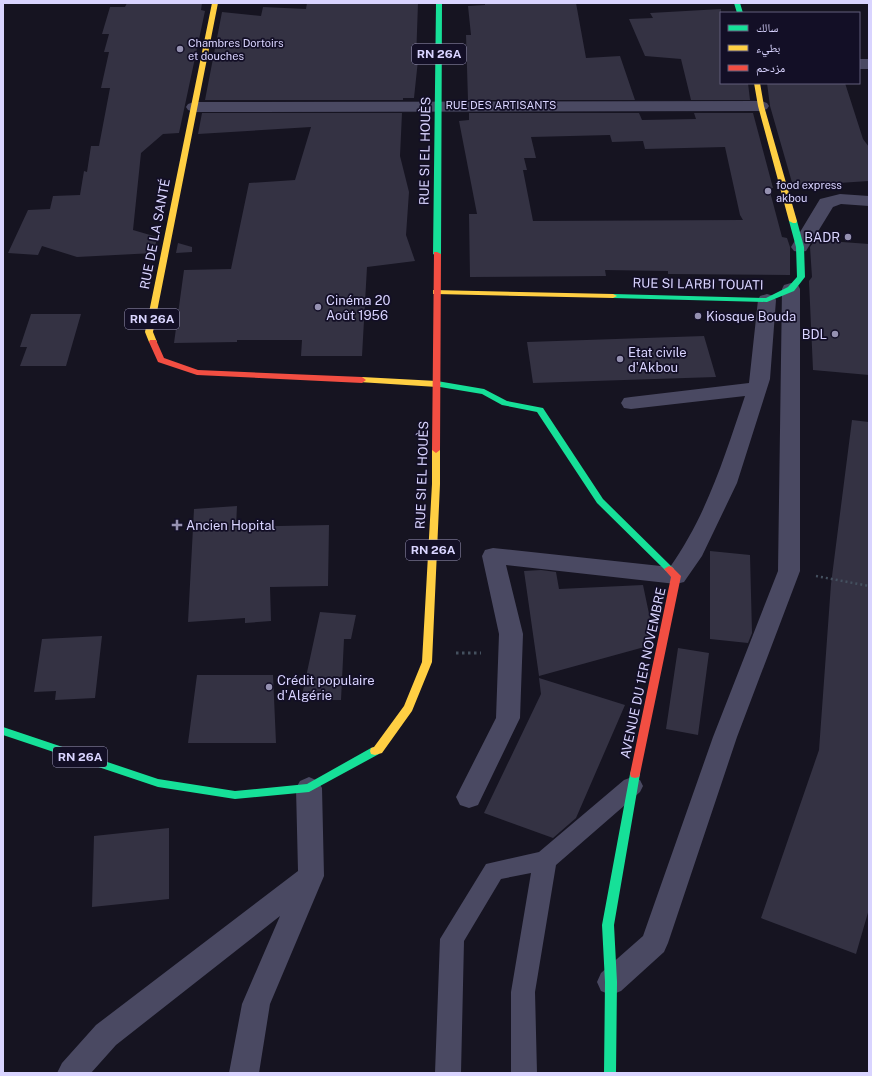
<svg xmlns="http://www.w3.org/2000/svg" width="872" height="1076" viewBox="0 0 872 1076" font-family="'Public Sans','Noto Naskh Arabic',sans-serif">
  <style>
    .building { fill: #343243; fill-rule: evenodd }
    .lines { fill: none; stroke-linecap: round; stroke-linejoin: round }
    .path-far1 { stroke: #44505f; stroke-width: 2.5; stroke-dasharray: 2 3; stroke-linecap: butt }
    .path { stroke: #44505f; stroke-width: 3; stroke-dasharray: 2.5 3.5; stroke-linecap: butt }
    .lane { fill: #4a4962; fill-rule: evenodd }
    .street { fill: #4a4962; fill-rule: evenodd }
    .fast { fill: #16e098; fill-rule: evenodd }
    .slow { fill: #ffcf43; fill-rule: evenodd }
    .jam { fill: #f24e42; fill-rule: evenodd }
    .poi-dot { fill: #9591b1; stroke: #130f26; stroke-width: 1.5 }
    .labels { text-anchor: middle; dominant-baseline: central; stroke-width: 3.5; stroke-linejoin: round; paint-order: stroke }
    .far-poi-label { font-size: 11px; fill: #d9d4ff; stroke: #130f26; text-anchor: start }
    .far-street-label { font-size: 11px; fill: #d9d4ff; stroke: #130f26 }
    .shield { fill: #130f26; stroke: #9e99be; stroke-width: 1 }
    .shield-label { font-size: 12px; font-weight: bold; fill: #d9d4ff }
    .street-label { font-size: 13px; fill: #d9d4ff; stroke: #130f26 }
    .poi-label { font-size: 13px; fill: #d9d4ff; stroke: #130f26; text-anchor: start }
  </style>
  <rect width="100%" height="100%" fill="#161421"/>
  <!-- building -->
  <path class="building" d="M127 3H202L201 10 205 11 179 133 163 134 141 153 133 230 157 237 154 253 77 257 42 246 38 255 8 253 28 210 50 209 53 196 80 195 84 171 87 172 91 146H99L110 88H101L109 52H104L109 34H102L110 7H125Z
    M307 3H418L416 60H418L414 98H403V100H205L222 12 261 16 263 7 306 9Z
    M485 3H576L586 58 620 56 635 100H468L466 35H471L468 6 485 5Z
    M721 9V83H748L750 100H691L681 59 645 56 629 19 653 18 650 13Z
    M767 83H845L863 139 869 147V181L793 186 770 106Z
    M202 113H402L400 156 409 192 406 235 415 261 367 267 362 356H301L302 340H237V342L174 343 184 270 231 269 249 183 295 180 311 127 198 134Z
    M469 113H639L642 120 696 119 694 113H753L773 188H769L782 237 787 238 790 247V275L668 274V271L605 270 606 276 470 277 469 214H477L459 121 469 120ZM610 135 612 142 643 141 645 149 725 147 740 215 743 220 533 221 523 170H527L524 158H536L531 137Z
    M815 240 869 244V375L813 370 809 281 812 277 810 247Z
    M178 243 192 247V252L176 253Z
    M31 314H81L66 366H20L27 347H20Z
    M704 336 716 377 533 383 527 342Z
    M852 420 869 422V909L856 954 761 918 819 750 831 584Z
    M237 506 236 527 329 525 328 586 270 587 271 621 245 623V618L188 622 194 509Z
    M710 551 750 555 752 633 748 643 710 639Z
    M541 570 556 572 559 589 643 585 652 628 648 646 539 676 524 571Z
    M320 612 356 615 351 639H344L341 700H301Z
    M102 636 95 698 55 700 56 691 34 692 42 639Z
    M678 648 709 653 698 735 666 729Z
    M197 675H273L276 743H188Z
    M539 678 625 705 576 818 553 838 484 813 541 694Z
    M169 828V899L92 907 94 836Z"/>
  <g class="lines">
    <!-- path-far1 -->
    <path class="path-far1" d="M816 576 869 586"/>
    <!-- path -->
    <path class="path" d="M456 653H481"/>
    <!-- lane -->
    <path class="lane" d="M632 777 640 780 643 786 640 792 556 865 535 992 537 1073H511V992L531 873 501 879 464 941 461 1073H435L440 939 486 864 539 852 624 780Z"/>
    <!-- street -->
    <path class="street" d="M859 59H869V69H859Z
      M761 101 767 103 769 106 767 109 761 111 194 112 188 110 186 107 188 104 194 102Z
      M840 194 869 196V206L841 204 833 207 806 251 800 252 794 251 791 247 820 199Z
      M791 283 798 285 800 289V571L737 737 668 943 664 952 621 991 611 995 601 991 597 982 601 973 643 936 713 737 778 571 782 289 784 285Z
      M767 294 774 296 776 300 770 379 737 483 702 556 684 582 676 584 506 565 523 634 520 718 478 805 469 808 460 805 456 797 496 718 499 634 482 556 485 550 493 548 670 567C707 515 725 455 745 396L631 409 624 408 621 403 624 398 631 397 749 383 758 300 760 296Z
      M309 777 318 781 322 788 324 876 270 1004 259 1073H229L242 1004 280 916 116 1045 91 1073H57L62 1063 96 1025 298 871 296 788 300 781Z"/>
    <!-- fast -->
    <path class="fast" d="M436 3H442L441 254 437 256 433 254Z
      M734 3H740L743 13H737Z
      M790 219H793L797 221 804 247 805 277 794 291 767 302 613 298 609 296 613 294 766 298 788 287 797 277 796 247 789 221Z
      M437 381 484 389 507 401 543 408 603 499 672 567 674 569 672 571H666L597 503 537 412 502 405 482 394 434 386 433 384Z
      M3 727 158 779 235 791 307 784 371 748 375 747 379 748 380 751 379 754 309 792 235 799 158 787 3 735Z
      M635 770 639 771 640 774 614 925 617 982 616 1073H604L605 982 602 925 630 774 631 771Z"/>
    <!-- slow -->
    <path class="slow" d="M212 3H218L153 332 157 342 153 344 149 342 145 332Z
      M754 83H760L764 106 797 221 796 223H793L789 221 758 106Z
      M433 290 613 294 617 296 613 298 436 294H433Z
      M362 377 437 381 441 384 437 387 359 382 358 380 359 378Z
      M436 447 440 450V484L432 662 412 711 382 753 375 755 371 754 370 751 371 748 374 747 404 706 422 662 432 484V450Z"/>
    <!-- jam -->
    <path class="jam" d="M434 252H437L441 254 440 450 436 453 432 450Z
      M150 340H156L164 358 198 370 362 377 366 380 362 383 197 375 158 362 149 342Z
      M669 566 672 567 681 576 640 774 639 777 635 778 631 777 630 774 671 577 664 569Z"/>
  </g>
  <!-- markers -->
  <g class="poi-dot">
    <circle cx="180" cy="49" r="4"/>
    <circle cx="768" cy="191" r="4"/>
    <circle cx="848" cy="237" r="4"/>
    <circle cx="318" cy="307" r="4"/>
    <circle cx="698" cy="316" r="4"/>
    <circle cx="835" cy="334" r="4"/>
    <circle cx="620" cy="359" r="4"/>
    <path d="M175 519h4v4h4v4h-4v4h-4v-4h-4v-4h4z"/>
    <circle cx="269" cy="687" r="4"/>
  </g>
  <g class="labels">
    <!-- far-poi labels -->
    <g class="far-poi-label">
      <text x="188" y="43">Chambres Dortoirs<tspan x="188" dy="13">et douches</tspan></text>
      <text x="776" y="185">food express<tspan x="776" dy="13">akbou</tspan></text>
    </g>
    <!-- far-street labels -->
    <g class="far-street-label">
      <text x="501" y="105">RUE DES ARTISANTS</text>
    </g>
    <!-- shield labels -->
    <g class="shield">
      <rect x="412" y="44" width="54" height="20" rx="3"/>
      <rect x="125" y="309" width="54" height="20" rx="3"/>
      <rect x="406" y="540" width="54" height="20" rx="3"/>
      <rect x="53" y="747" width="54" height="20" rx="3"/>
    </g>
    <g class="shield-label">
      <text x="439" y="54">RN 26A</text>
      <text x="152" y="319">RN 26A</text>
      <text x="433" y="550">RN 26A</text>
      <text x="80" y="757">RN 26A</text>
    </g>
    <!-- street labels -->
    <g class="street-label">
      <text transform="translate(425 151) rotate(-89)">RUE SI EL HOUÈS</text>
      <text transform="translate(155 234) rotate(-79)">RUE DE LA SANTÉ</text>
      <text transform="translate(698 284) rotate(1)">RUE SI LARBI TOUATI</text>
      <text transform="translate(422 475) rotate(-88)">RUE SI EL HOUÈS</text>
      <text transform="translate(643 673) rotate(-78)">AVENUE DU 1ER NOVEMBRE</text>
    </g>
    <!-- poi labels -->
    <g class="poi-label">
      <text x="840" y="237" text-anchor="end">BADR</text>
      <text x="326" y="300">Cinéma 20<tspan x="326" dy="15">Août 1956</tspan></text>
      <text x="706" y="316">Kiosque Bouda</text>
      <text x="827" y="334" text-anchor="end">BDL</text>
      <text x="628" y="352">Etat civile<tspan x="628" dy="15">d'Akbou</tspan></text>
      <text x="186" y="525">Ancien Hopital</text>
      <text x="277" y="680">Crédit populaire<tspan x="277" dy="15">d'Algérie</tspan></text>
    </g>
  </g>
  <!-- border -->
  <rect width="872" height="1076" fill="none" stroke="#d9d4ff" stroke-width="8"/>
  <!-- legend -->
  <rect x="720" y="12" width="140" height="72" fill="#130f26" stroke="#625e7d"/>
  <rect x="728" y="25" width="20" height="6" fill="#16e098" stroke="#625e7d"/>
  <text x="756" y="32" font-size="12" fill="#d9d4ff">سالك</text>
  <rect x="728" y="45" width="20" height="6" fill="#ffcf43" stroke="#625e7d"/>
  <text x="756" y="52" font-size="12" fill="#d9d4ff">بطيء</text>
  <rect x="728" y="65" width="20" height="6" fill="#f24e42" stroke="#625e7d"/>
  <text x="756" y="72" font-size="12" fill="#d9d4ff">مزدحم</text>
</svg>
